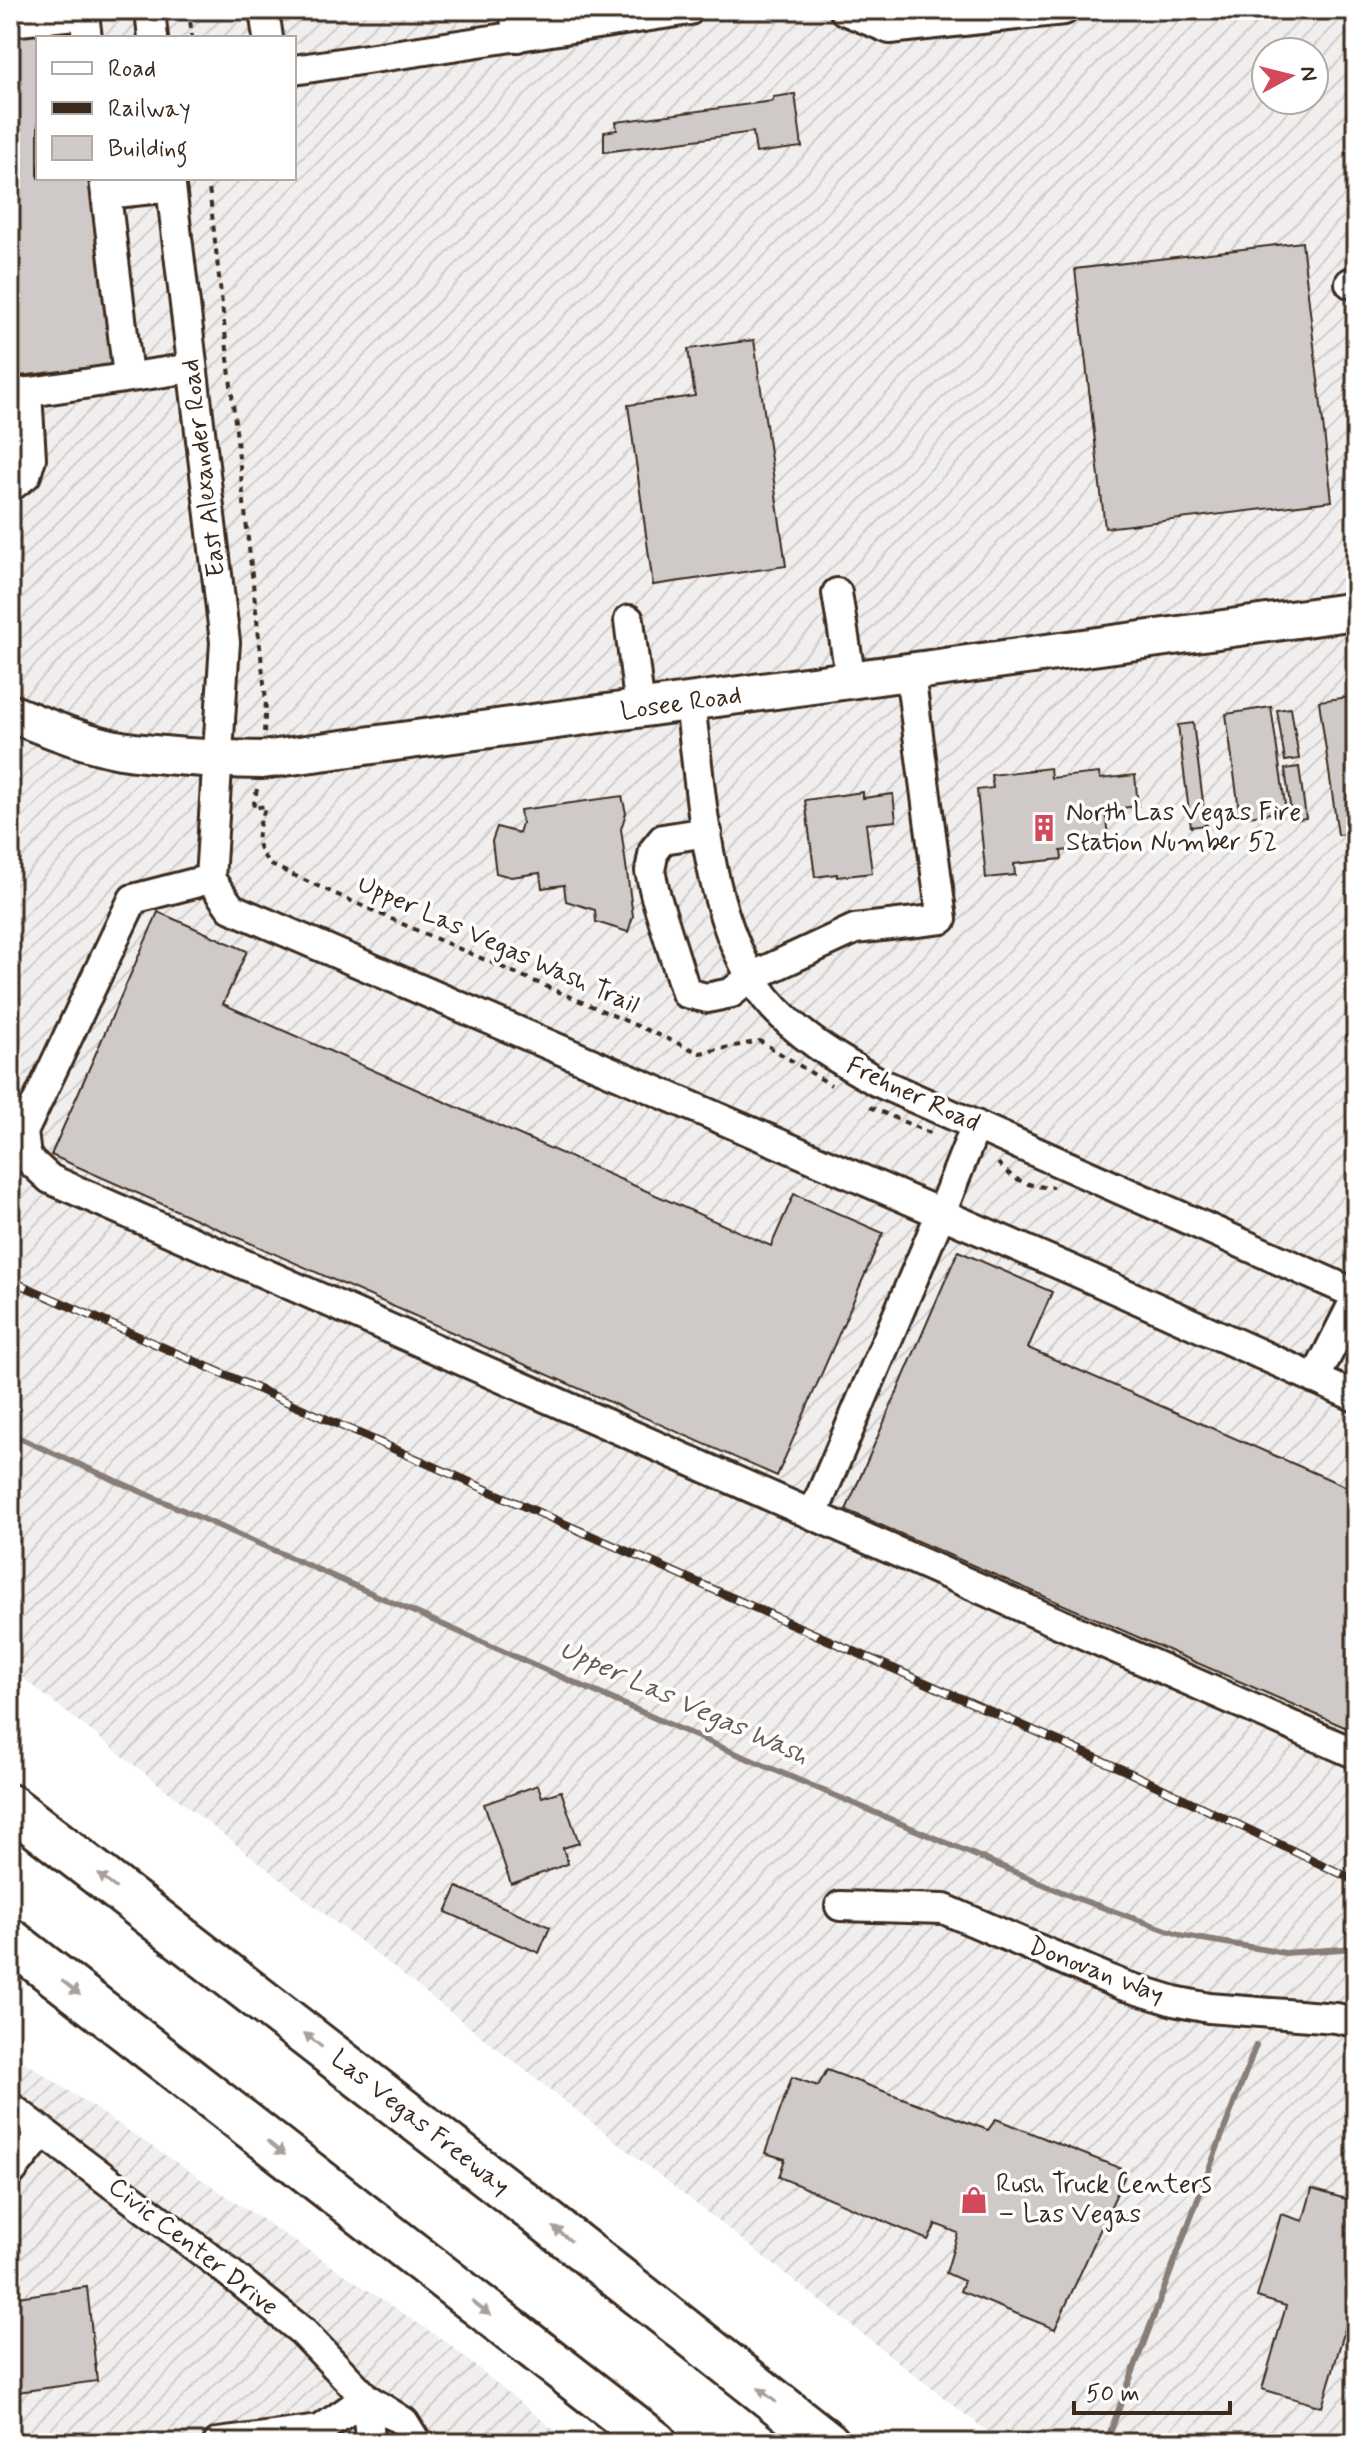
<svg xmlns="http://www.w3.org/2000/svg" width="1366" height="2453" viewBox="0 0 1366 2453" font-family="Mynerve,sans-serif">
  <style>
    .industrial { fill: url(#industrial-furrows); fill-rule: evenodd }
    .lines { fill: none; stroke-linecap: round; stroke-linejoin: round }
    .stream { stroke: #887e77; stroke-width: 6 }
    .building { fill: #cfcac7; stroke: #3b2a1e; stroke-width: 2 }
    .minor-casing { stroke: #3b2a1e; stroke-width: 34 }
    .major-casing { stroke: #3b2a1e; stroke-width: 42 }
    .highway-casing { stroke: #3b2a1e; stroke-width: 48 }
    .path { stroke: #3b2a1e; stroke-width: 4; stroke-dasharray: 6 6; stroke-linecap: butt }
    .minor { stroke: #fff; stroke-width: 28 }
    .major { stroke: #fff; stroke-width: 36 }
    .highway { stroke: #fff; stroke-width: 42 }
    .rail-casing { stroke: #3b2a1e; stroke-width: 9 }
    .rail { stroke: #fff; stroke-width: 6; stroke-dasharray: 18; stroke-linecap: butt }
    .oneway { fill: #a79f9a }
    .labels { text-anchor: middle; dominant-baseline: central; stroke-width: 7; stroke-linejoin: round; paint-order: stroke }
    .street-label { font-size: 26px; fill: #3b2a1e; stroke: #fff }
    .poi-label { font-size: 26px; fill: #3b2a1e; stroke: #fff; text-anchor: start }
    .water-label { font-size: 28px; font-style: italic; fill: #685b52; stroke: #fff }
  </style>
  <defs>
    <pattern id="industrial-furrows" width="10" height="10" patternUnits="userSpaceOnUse" patternTransform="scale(2)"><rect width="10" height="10" fill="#f1efee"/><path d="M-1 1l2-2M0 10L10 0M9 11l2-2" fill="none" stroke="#d0cdcc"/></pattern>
  </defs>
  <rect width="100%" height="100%" fill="#fff"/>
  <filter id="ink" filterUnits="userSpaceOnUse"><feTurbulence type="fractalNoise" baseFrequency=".0125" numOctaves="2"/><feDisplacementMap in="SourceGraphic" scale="16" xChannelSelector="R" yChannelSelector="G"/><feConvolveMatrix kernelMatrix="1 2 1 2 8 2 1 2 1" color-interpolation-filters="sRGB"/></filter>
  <g filter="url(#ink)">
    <!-- industrial -->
    <path class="industrial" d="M10 10H1356V2443H1002L10 1668ZM38 38H294V178H38ZM1266 52H1314V100H1266Z
      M10 2052 446 2342 570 2443H10Z"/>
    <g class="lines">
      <!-- stream -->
      <path class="stream" d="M10 1434 723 1748 1076 1898 1184 1936 1285 1953 1356 1948
        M1106 2443 1256 2045"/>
    </g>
    <!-- building -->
    <path class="building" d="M73 28 75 38H38V178H91L113 365 11 377 10 36Z
      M795 94 802 147 756 153 753 132 604 152V132L617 130 616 122 773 101V97Z
      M1302 242 1332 501 1105 528 1075 269Z
      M754 340 786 566 653 585 628 405 695 396 688 349Z
      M1356 696V833L1338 835 1319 701Z
      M1271 707 1286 811 1240 817 1226 714Z
      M1291 708 1299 759 1285 761 1277 710Z
      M1193 723 1206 825 1191 827 1178 725Z
      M1299 767 1306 818 1292 820 1285 769Z
      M1050 768 1051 778 1099 773 1100 779 1135 775 1138 806 1105 810 1109 846 1061 851 1062 859 1014 864 1015 875 986 878 977 790 993 788 991 775Z
      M863 792V798L893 794 896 821 866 824 872 873 837 877V874L815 877 805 800Z
      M622 796 626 813 621 829 633 916 628 932 596 922 595 910 566 901 564 885 542 888 540 873 511 877 496 873 492 841 497 827 519 833 522 823 520 810Z
      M158 912 247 951 223 1004 771 1246 794 1194 883 1233 777 1476 51 1155Z
      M958 1251 1052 1292 1028 1348 1356 1491V1732L846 1510Z
      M538 1785 542 1797 561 1791 579 1843 563 1848 568 1864 511 1884 484 1804Z
      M457 1887 550 1927 539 1953 446 1912Z
      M827 2070 988 2130 996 2119 1127 2171 1055 2329 960 2291 964 2281 946 2273 958 2233 936 2224 928 2240 779 2177 785 2159 765 2153 792 2077 818 2086Z
      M1312 2189 1356 2202V2292L1322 2407 1262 2389 1286 2306 1257 2297 1281 2214 1303 2221Z
      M87 2287 97 2381 10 2393V2298Z"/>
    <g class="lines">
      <!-- minor casing -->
      <g class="minor-casing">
        <path id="minor" d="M150 10 153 38
          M264 10 268 38
          M514 10 518 37
          M844 10 890 29 1064 10
          M10 22 84 14 87 38
          M294 70 690 10
          M104 178 128 376
          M170 178 225 642 210 879 231 908 1070 1269 1356 1397
          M106 194 171 187
          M1350 283H1356
          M10 395 192 368
          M10 487 26 475 31 458 27 392
          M837 593 851 681
          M629 620 640 710
          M690 703C702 796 706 922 766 998 796 1035 837 1059 878 1082L1356 1294
          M707 832 663 839 654 850 650 871 656 897 686 993 707 998 731 993 751 977 855 929 942 919 910 673
          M210 879 133 899 23 1132 26 1157 50 1179 1356 1754
          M1315 1379 1356 1298
          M813 1514 941 1213 976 1125
          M840 1906 944 1909 1122 1985 1174 2001 1209 2008 1336 2018 1356 2022
          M10 2107 217 2263 303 2332 366 2398 404 2422 417 2443
          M10 2173 43 2132
          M366 2398 370 2438 373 2443
          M218 2443 320 2430 366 2398"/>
      </g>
      <!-- major casing -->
      <g class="major-casing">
        <path id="major" d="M10 713C46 727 83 743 121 750 167 757 215 759 262 760L1356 611"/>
      </g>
      <!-- highway casing -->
      <g class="highway-casing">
        <path id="highway" d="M10 1806 545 2220 828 2443
          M10 1940 656 2443"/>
      </g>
      <!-- path -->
      <path class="path" d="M189 10 192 38
        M208 178 266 701 264 732
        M257 789 253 808 266 806C257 831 251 844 271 865L416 930 700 1053 760 1041 831 1085
        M870 1107 932 1134
        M998 1163C1012 1180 1031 1188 1053 1187"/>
      <!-- minor -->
      <use href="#minor" class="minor"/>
      <!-- major -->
      <use href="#major" class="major"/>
      <!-- highway -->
      <use href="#highway" class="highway"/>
      <!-- rail casing -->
      <g class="rail-casing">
        <path id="rail" d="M10 1280 1126 1771 1356 1881"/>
      </g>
      <!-- rail -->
      <use href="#rail" class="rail"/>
    </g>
    <!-- one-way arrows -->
    <defs><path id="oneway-solid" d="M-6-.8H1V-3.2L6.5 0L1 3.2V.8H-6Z" transform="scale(2)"/></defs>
    <g class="oneway">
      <use href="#oneway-solid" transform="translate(107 1881) rotate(-142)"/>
      <use href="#oneway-solid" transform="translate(71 1988) rotate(38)"/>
      <use href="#oneway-solid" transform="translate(313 2040) rotate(-142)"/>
      <use href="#oneway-solid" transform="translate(276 2148) rotate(38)"/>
      <use href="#oneway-solid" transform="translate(562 2234) rotate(-142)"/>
      <use href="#oneway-solid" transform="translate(481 2308) rotate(38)"/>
      <use href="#oneway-solid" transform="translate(767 2395) rotate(-142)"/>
    </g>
  </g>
  <!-- icons -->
  <defs>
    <g id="building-bare" transform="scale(2.16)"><path d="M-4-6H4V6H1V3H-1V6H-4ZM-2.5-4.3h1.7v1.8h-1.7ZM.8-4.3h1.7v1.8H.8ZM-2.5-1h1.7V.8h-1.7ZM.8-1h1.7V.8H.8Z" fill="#d1495b" stroke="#fff" stroke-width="2.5" paint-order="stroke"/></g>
    <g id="shop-bare" transform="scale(2.16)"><path d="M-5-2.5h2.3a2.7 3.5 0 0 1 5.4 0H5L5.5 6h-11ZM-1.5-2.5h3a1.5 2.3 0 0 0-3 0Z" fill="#d1495b" stroke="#fff" stroke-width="2.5" paint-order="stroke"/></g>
  </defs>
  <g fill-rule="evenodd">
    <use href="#building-bare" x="1044" y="828"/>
    <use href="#shop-bare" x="974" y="2200"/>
  </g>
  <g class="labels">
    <!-- street labels -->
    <g class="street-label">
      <text transform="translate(204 468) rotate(-97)">East Alexander Road</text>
      <text transform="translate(681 704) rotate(-8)">Losee Road</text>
      <text transform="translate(498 945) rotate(24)">Upper Las Vegas Wash Trail</text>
      <text transform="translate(913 1095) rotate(25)">Frehner Road</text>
      <text transform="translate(1096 1971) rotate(21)">Donovan Way</text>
      <text transform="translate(420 2123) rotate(38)">Las Vegas Freeway</text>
      <text transform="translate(193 2247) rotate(38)">Civic Center Drive</text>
    </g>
    <!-- poi labels -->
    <g class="poi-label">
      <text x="1066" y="813">North Las Vegas Fire<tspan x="1066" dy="30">Station Number 52</tspan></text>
      <text x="996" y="2185">Rush Truck Centers<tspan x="996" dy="30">– Las Vegas</tspan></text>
    </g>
    <!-- water labels -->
    <g class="water-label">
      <text transform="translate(684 1703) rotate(24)">Upper Las Vegas Wash</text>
    </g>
  </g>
  <!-- margin -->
  <rect width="1366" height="2453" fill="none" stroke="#fff" stroke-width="40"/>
  <rect x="20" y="20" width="1326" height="2413" fill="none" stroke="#3b2a1e" stroke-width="3" filter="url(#ink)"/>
  <!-- legend -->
  <rect x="36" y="36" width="260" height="144" fill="#ffffff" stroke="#b1aaa5" stroke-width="2"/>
  <rect x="52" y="62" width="40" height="12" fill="#ffffff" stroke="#b1aaa5" stroke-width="2"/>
  <text x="108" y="76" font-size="24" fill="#3b2a1e">Road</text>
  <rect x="52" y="102" width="40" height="12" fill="#3b2a1e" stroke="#b1aaa5" stroke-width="2"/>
  <text x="108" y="116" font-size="24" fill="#3b2a1e">Railway</text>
  <rect x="52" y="136" width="40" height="24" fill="#cfcac7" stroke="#b1aaa5" stroke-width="2"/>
  <text x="108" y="156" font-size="24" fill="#3b2a1e">Building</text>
  <!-- north arrow -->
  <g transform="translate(1290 76) rotate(83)"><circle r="38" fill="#ffffff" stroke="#b1aaa5" stroke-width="2"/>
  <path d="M0-6L14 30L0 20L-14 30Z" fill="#d1495b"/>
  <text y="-12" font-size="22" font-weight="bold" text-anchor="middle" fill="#3b2a1e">N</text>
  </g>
  <!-- scale -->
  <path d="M1074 2401v12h156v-12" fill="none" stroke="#3b2a1e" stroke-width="4"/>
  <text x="1086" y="2401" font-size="24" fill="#3b2a1e" stroke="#ffffff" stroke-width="6" paint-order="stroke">50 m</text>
</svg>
